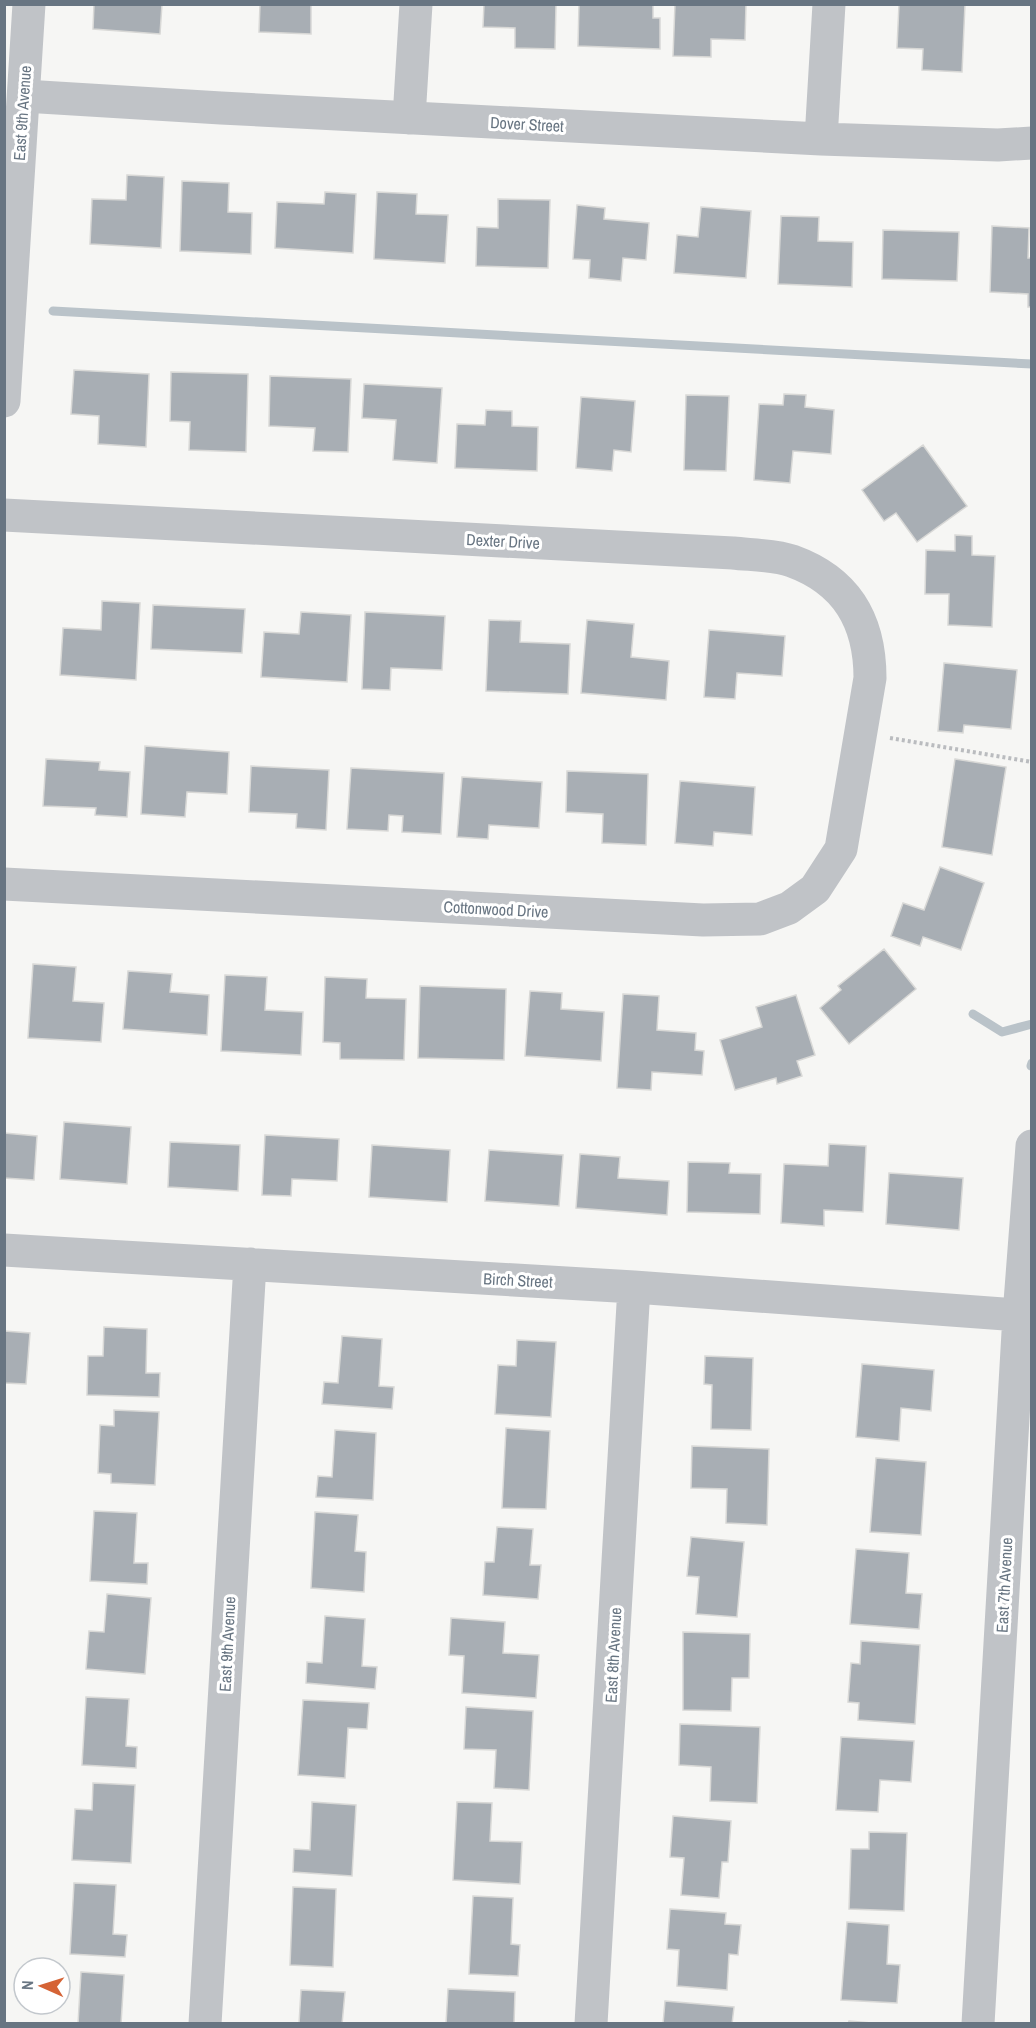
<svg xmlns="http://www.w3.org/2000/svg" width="1036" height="2028" viewBox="0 0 1036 2028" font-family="'Archivo Narrow',sans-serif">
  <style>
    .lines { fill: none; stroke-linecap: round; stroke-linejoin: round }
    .stream { stroke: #bac3c9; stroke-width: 9 }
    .building { fill: #a8aeb4; stroke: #d8d8d6; stroke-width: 1.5 }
    .path { stroke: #babcbf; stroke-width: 4; stroke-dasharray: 3 3; stroke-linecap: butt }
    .minor { stroke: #c0c3c7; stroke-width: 33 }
    .labels { text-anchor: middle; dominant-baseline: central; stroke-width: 6; stroke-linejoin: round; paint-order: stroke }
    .street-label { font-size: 16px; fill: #687582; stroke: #fff }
  </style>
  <rect width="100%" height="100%" fill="#f6f6f4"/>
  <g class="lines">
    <!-- stream -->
    <path class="stream" d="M53 311 1032 364
      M973 1014 1002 1032 1032 1024
      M1031 1066 1032 1063"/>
  </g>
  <!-- building -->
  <path class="building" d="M94 4H162L160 34 93 29Z
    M260 4H311V34L259 32Z
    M484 4H556L555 49 515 48V28L483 27Z
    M579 4H653V18H660V49L578 46Z
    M675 4H746L745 40 711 39V57L673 56Z
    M899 4H965L962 72 922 70 923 49 897 48Z
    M127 175 164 177 161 248 90 244 92 199 126 200Z
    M182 181 229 183 228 212 252 213 251 254 180 251Z
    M325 192 356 194 353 253 275 248 277 202 324 204Z
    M377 192 417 194 416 214 448 215 445 263 374 259Z
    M498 199 550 200 548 268 476 266 477 227 498 228Z
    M577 205 605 208 604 219 649 223 646 260 623 258 621 281 589 278 590 260 573 259Z
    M701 207 751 211 746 278 674 273 677 235 698 237Z
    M781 216 819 217 818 241 853 242 852 287 778 284Z
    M992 226 1029 228 1028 258H1032V307H1028V294L990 292Z
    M883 230 959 232 957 281 882 279Z
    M74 370 149 374 146 447 98 444 99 416 71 414Z
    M171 372 248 374 246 452 189 450 190 422 170 421Z
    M270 376 351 379 348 452 313 451 315 428 269 426Z
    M364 384 442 388 437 463 393 460 396 420 362 418Z
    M784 394 806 395 805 407 834 410 831 454 793 451 790 483 754 480 759 404 783 405Z
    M686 395 729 396 726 471 684 470Z
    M581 397 635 401 631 452 614 450 612 471 576 468Z
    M486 410 512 411V426L538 427 537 471 455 468 457 424 485 425Z
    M923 445 967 506 917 542 896 513 884 521 862 490Z
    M955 535 972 536V555L995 556 992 627 948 625 949 594H925L926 550 955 551Z
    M102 601 140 603 136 680 60 675 63 628 101 630Z
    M153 605 245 609 242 653 151 649Z
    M301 612 351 615 347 682 261 677 264 632 299 634Z
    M365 612 445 616 442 670 391 668 390 690 362 689Z
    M489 620 521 621 520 642 570 644 568 694 486 691Z
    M587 620 634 624 631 657 669 661 666 700 581 693Z
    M709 630 785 636 782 676 737 673 735 699 704 697Z
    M944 663 1017 670 1011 729 964 725 963 733 938 731Z
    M145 746 229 752 227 794 187 792 185 817 141 814Z
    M46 759 100 762 99 770 130 772 127 817 95 815 96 808 43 806Z
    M955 759 1006 767 992 855 942 847Z
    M251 766 329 770 326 830 296 828 297 814 249 812Z
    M351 768 444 773 441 834 402 832 403 816 389 815 388 831 347 829Z
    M567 771 648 774 646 845 602 843 603 814 566 812Z
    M462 777 542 782 539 828 489 825 488 839 457 837Z
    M680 781 755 787 752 835 714 832 713 846 675 843Z
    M940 867 984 883 961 950 923 937 920 946 891 936 903 903 924 910Z
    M884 949 916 989 849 1044 820 1008 841 990 838 986Z
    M33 964 76 967 73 1001 104 1003 101 1042 28 1038Z
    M128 971 172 974 170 992 209 995 207 1035 123 1029Z
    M225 975 267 977 265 1010 303 1012 301 1055 221 1051Z
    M325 977 367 979 366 998 406 999 404 1060 340 1059V1043L323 1042Z
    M420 986 506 989 504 1060 418 1058Z
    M530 991 562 993 561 1009 604 1012 601 1061 525 1056Z
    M623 994 659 996 657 1030 696 1033 695 1050 704 1051 702 1075 652 1072 651 1090 617 1088Z
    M796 995 815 1055 797 1061 802 1076 777 1084 776 1078 735 1090 720 1040 762 1027 756 1007Z
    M64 1122 131 1127 127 1184 60 1179Z
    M4 1133 37 1136 34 1180 4 1178Z
    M265 1135 339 1139 337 1181 292 1179 291 1196 262 1195Z
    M170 1142 240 1145 238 1191 168 1187Z
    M829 1144 866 1146 863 1212 824 1210V1226L781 1223 784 1164 828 1166Z
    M372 1145 450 1150 447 1202 369 1197Z
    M489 1150 563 1155 559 1206 485 1201Z
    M580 1154 620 1157 618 1178 669 1181 667 1215 576 1208Z
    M688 1162 730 1163 729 1173 761 1174 760 1214 687 1212Z
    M889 1173 963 1178 959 1230 886 1224Z
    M104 1327 147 1329 146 1373H160L159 1397 87 1395 88 1356H103Z
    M4 1331 30 1333 26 1384 4 1383Z
    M342 1336 382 1339 379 1386 394 1387 392 1409 322 1404 324 1382 338 1383Z
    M517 1340 556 1342 551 1417 495 1414 498 1365 516 1366Z
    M705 1356 753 1358 751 1430 711 1429 712 1385 704 1384Z
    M862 1364 934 1370 931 1411 901 1408 899 1441 856 1437Z
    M114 1410 159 1412 155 1485 111 1483V1474L98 1473 100 1425 114 1426Z
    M506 1428 550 1431 546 1509 502 1508Z
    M335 1430 376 1433 373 1500 316 1497 318 1476 332 1477Z
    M692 1446 769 1449 767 1525 726 1523 727 1489 691 1488Z
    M876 1458 926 1462 921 1535 870 1532Z
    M94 1511 137 1513 134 1563H148L147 1584 90 1581Z
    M315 1512 358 1515 355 1551 366 1552 364 1592 311 1588Z
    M497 1527 533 1529 530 1565H541L538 1599 483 1595 485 1562H494Z
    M691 1537 744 1542 737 1617 696 1614 699 1577 687 1576Z
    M856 1549 909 1553 906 1593 922 1594 919 1629 850 1624Z
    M107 1594 151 1598 145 1674 86 1669 89 1631 104 1632Z
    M325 1616 365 1619 362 1666 377 1667 375 1689 306 1683 307 1662 322 1663Z
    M451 1618 505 1622 503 1653 539 1655 536 1698 462 1693 464 1656 449 1655Z
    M683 1632 750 1634 749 1678H732L731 1711 683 1710Z
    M861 1641 920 1645 915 1724 858 1720 859 1703 848 1702 851 1663 860 1664Z
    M86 1697 129 1699 126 1746 137 1747 136 1768 82 1765Z
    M303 1700 369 1703 367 1729 348 1728 345 1778 298 1775Z
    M466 1707 533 1711 529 1790 494 1788 496 1750 464 1749Z
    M680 1724 760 1727 757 1803 710 1801 711 1767 679 1765Z
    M841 1737 914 1741 911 1782 880 1780 878 1812 836 1810Z
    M93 1783 135 1785 131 1863 72 1860 75 1809 92 1810Z
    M312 1802 356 1805 352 1876 293 1872 294 1849 310 1850Z
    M457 1802 492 1803 490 1841 522 1842 520 1884 453 1880Z
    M673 1816 731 1821 728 1862H722L719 1898 681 1895 684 1858 670 1857Z
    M869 1832 907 1833 904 1911 849 1909 851 1849H869Z
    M74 1883 116 1885 113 1934 127 1935 125 1957 70 1954Z
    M293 1887 336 1889 333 1967 290 1965Z
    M473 1896 513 1898 511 1944 520 1945 518 1976 469 1974Z
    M670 1909 726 1913 725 1924 741 1925 738 1955 729 1954 727 1990 677 1986 679 1950 667 1949Z
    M847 1922 889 1925 887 1964 900 1965 897 2003 841 2000Z
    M81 1972 124 1975 121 2024H78Z
    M448 1989 515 1992 514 2024H446Z
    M301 1990 345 1992 342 2024H299Z
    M665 2001 734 2007 732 2024H663Z
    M849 2021 883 2024H848Z"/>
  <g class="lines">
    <!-- path -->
    <path class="path" d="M890 738 1032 762"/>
    <!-- minor -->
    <path class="minor" d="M24 96 221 108 821 139 998 145 1032 143
      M409 118 416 4
      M821 139 829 4
      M4 401 29 4
      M4 515 733 553C750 555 776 555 792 561 847 581 870 622 870 678L841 849 815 889 789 908 760 919 703 920 4 884
      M4 1250 634 1287 1032 1316
      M205 2024 250 1264
      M591 2024 634 1287
      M978 2024 1019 1315 1032 1146"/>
  </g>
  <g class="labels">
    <!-- street labels -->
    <g class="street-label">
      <text transform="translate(22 113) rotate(-86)">East 9th Avenue</text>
      <text transform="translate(527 124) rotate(3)">Dover Street</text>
      <text transform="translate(503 541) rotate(3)">Dexter Drive</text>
      <text transform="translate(496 909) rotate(3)">Cottonwood Drive</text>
      <text transform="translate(518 1280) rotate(3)">Birch Street</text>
      <text transform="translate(1004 1585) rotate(-87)">East 7th Avenue</text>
      <text transform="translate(227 1644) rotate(-87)">East 9th Avenue</text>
      <text transform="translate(613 1655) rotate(-87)">East 8th Avenue</text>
    </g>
  </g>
  <!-- border -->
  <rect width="1036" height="2028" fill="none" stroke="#687582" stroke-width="12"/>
  <!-- north arrow -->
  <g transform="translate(42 1986) rotate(273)"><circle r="28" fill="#ffffff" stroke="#c3c8cd" stroke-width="1.5"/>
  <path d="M0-4.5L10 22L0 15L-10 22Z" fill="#d56335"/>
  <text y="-9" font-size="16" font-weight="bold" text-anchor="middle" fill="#687582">N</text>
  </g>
</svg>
